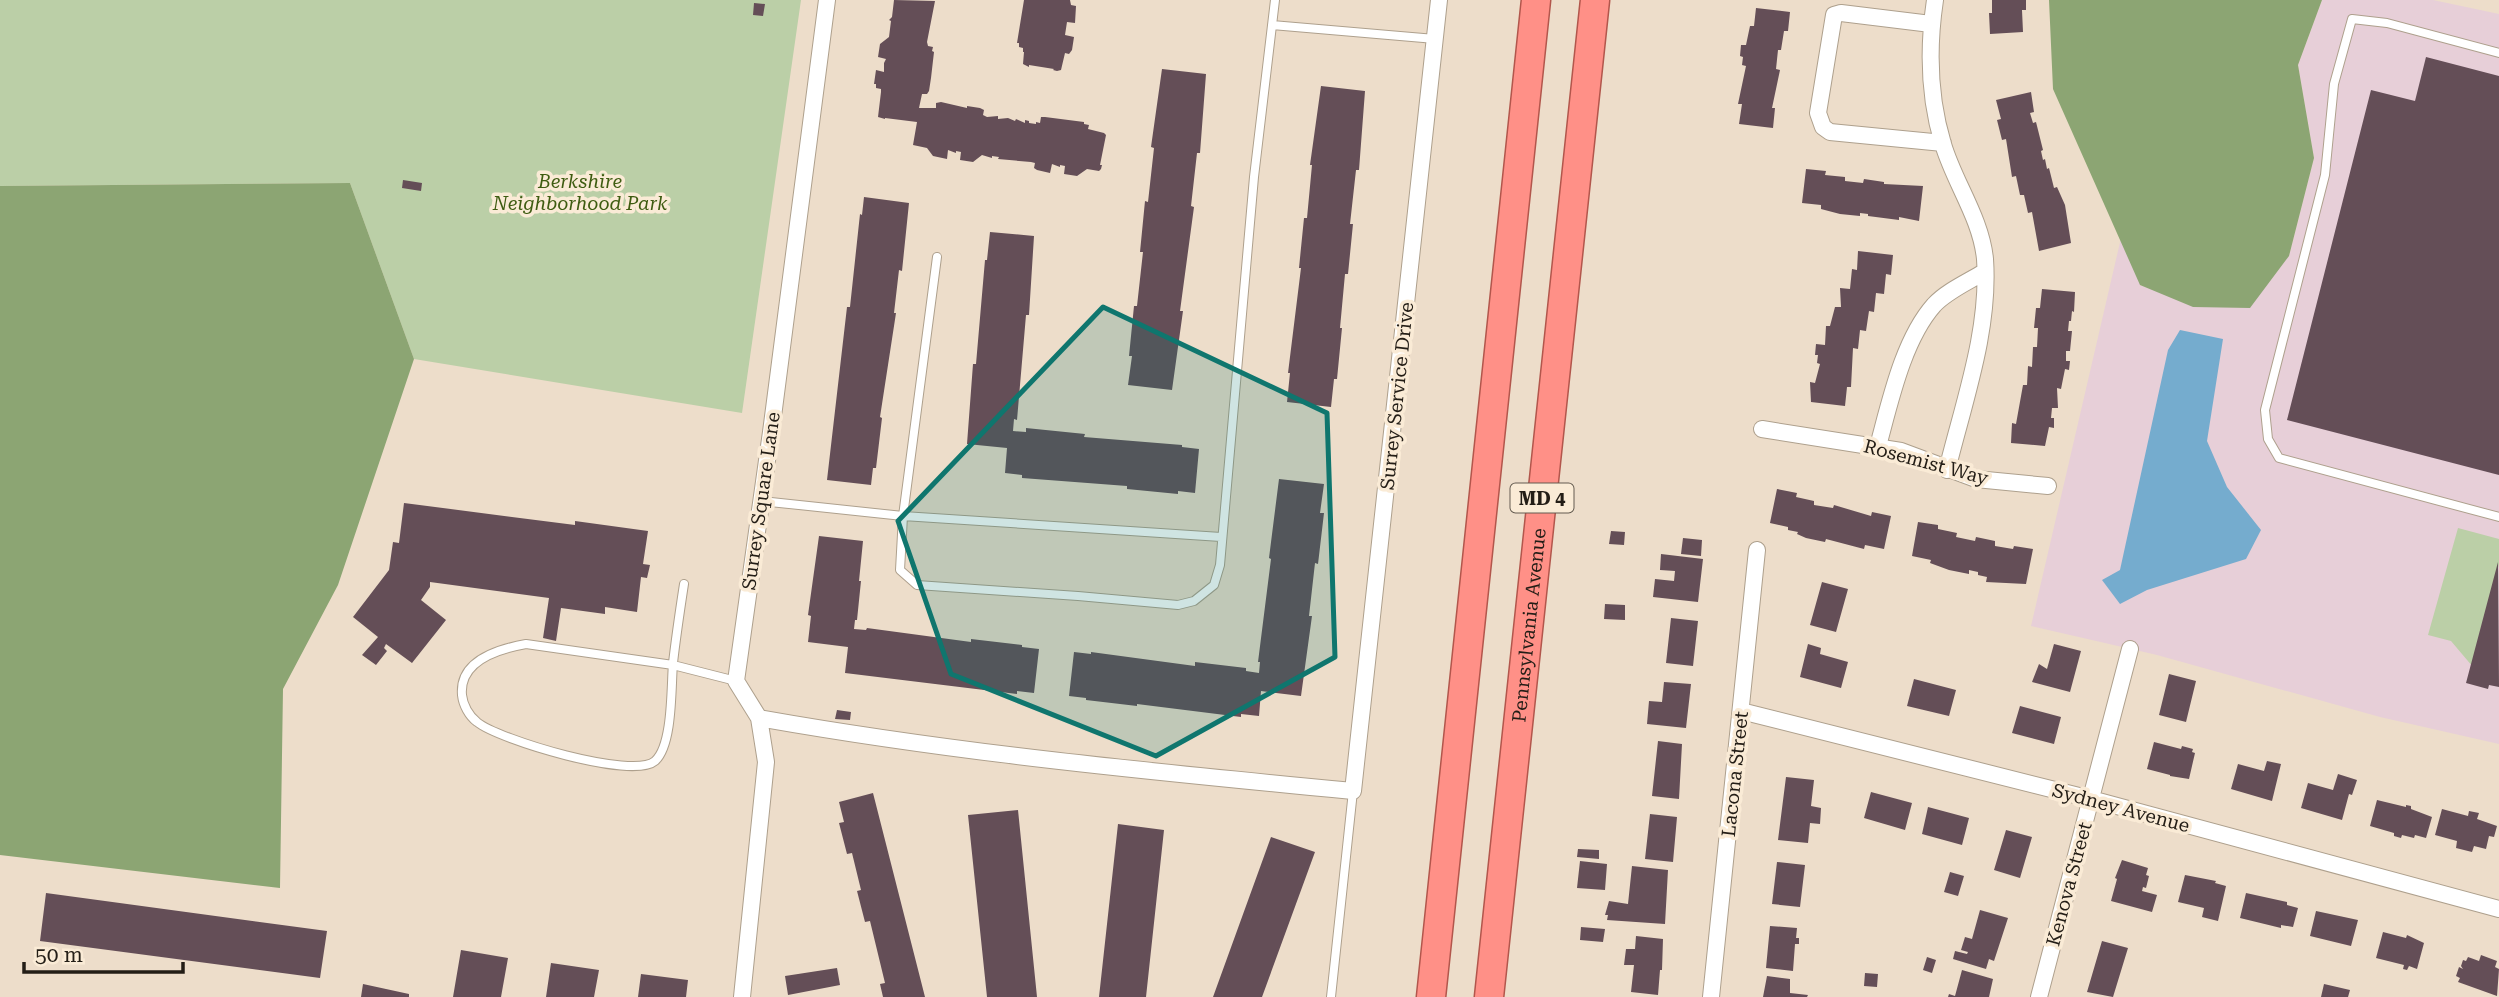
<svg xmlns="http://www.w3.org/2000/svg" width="2499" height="997" viewBox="0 0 2499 997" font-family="'Roboto Serif',serif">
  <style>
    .commercial { fill: #e7cfd8 }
    .green { fill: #bbcfa7 }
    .forest { fill: #8ca573 }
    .water { fill: #75acce }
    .building { fill: #644e57 }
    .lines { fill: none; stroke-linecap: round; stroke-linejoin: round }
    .service-casing { stroke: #aea08d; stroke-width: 10 }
    .minor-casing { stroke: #aea08d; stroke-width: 18 }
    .trunk-casing { stroke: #b2564c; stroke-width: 31 }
    .service { stroke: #fff; stroke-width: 8 }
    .minor { stroke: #fff; stroke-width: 16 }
    .trunk { stroke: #ff9087; stroke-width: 28 }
    .marked { fill: #0f766e; fill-opacity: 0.2; stroke: #0f766e; stroke-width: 5; stroke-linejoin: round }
    .labels { text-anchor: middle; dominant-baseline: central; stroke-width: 7; stroke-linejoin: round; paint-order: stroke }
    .shield { fill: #faebd6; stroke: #645b50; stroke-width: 2 }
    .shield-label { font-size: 18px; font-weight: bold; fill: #231d16 }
    .park-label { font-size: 19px; font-style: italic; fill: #3e5c11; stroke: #faebd6 }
    .street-label { font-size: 19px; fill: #231d16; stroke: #faebd6 }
  </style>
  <rect width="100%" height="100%" fill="#edddca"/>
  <!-- commercial -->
  <path class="commercial" d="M2322 0H2433L2499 14V744L2380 717 2157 655 2031 626 2121 238 2141 286 2289 256 2314 158 2298 65Z"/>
  <!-- green -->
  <path class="green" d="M0 0H801L742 413 414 359 350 183 0 186Z
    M2458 528 2499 539V564L2473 667 2451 641 2428 635Z"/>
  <!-- forest -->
  <path class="forest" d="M2049 0H2322L2298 65 2314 158 2289 256 2250 308 2193 307 2140 285 2053 89Z
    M350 183 414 359 338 585 283 689 280 888 0 855V186Z"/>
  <!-- water -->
  <path class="water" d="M2180 330 2223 339 2207 441 2227 487 2261 530 2246 559 2147 590 2120 604 2102 580 2120 570 2168 350Z"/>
  <!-- building -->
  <path class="building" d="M894 0 935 1 927 42 928 46 933 47 932 51 934 52 931 78 929 91 927 94H922L919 108H936V103L941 102 967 108V106L980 108 984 110 983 115 987 117 998 116V119L1008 118 1015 121 1016 119 1025 123V120L1029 121V123L1036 124V122L1040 123 1041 117H1045L1084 122V124L1089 125 1088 129 1104 133 1106 135 1100 165H1102L1101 169 1099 171 1087 169 1077 176 1064 174 1065 166 1060 165V167L1052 164 1050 173 1037 170 1034 168 1035 163 1031 162 998 159 999 157 992 156V158L982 155 973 162 960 160 961 152 956 151V153L948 150 947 159 933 156 927 148 913 145 917 122 885 118V119L878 117 881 92V89L876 88V84H874L876 70 884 72V63L886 59 878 57 880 44 889 37 891 21 889 20 892 17Z
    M1024 0H1070L1071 5 1076 6 1075 23 1067 22 1065 35 1074 37 1072 50 1069 54 1065 53 1061 70 1057 71 1053 70 1054 69 1029 65V67L1023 64 1024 52H1023V48L1019 47V43H1017Z
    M1992 0H2026V10H2022L2023 32 1990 34 1989 13H1992Z
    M754 3 765 4 763 16 753 15Z
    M1756 8 1790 12 1788 31H1784L1781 50H1778L1776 69 1780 70 1772 108H1775L1773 128 1739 124 1742 104H1738L1746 66 1742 65 1743 57 1740 56 1741 45H1746L1750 26H1754Z
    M2426 57 2499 76V475L2287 420 2371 90 2415 101Z
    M1162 69 1206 74 1200 153H1197L1191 206 1194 207 1180 311H1183L1172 390 1128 385 1132 356H1129L1134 306H1137L1143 252H1140L1145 201 1148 202 1154 148 1151 147Z
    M1321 86 1365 91 1359 170H1356L1350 224H1353L1348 274H1345L1340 328H1342L1337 379H1334L1331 407 1287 402 1290 373H1288L1301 268H1299L1304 218H1307L1312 165H1310Z
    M2031 92 2034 112 2030 113 2033 123 2036 122 2043 150 2041 151 2043 160 2045 159 2047 169 2049 168 2054 188 2057 187 2065 205 2071 243 2039 251 2032 212 2028 213 2024 195H2020L2016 176 2012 177 2006 139 2002 140 1997 120 2001 119 1996 100Z
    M1806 169 1826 171 1825 175 1845 177V181L1863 183 1864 179 1884 182V184L1923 186 1919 221 1899 217V220L1868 216V214L1860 213V216L1840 214 1821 209V205L1802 203Z
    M403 180 422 183 421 191 402 188Z
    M864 197 909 203 902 271 899 270 894 313H896L880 417 882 418 876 468H873L871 485 827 480 847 307H850L860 214 862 215Z
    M990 232 1034 236 1029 315H1026L1017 420 1014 419 1013 431 1026 432V428L1085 434 1084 437 1182 445V447L1199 449 1195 493 1178 491V494L1127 489V486L1022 478V475L1005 473 1007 448 967 444 973 364H976L985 260H987Z
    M1858 251 1893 255 1891 275 1886 274 1884 294 1876 293 1874 312 1869 311 1866 331 1860 330 1858 349 1853 348 1851 387H1847L1845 406 1811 402 1810 382 1815 383 1820 364 1817 363 1818 355H1815L1816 344 1825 345 1826 326H1830L1835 307H1841L1840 288 1850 289 1852 269 1857 270Z
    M2042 289 2075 292 2074 312 2072 311 2071 321H2069L2068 331H2072L2070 351H2066V361H2070L2069 370 2065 369 2061 389 2057 388 2058 408H2052L2051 418H2054V428L2049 427 2045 446 2011 443 2012 423 2016 424 2023 385H2027L2028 366 2032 367 2033 347H2037L2038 328H2034L2036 308H2040Z
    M1279 479 1324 484 1320 513H1324L1318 564 1315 563 1309 616H1312L1301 696 1261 691 1259 716 1241 714V717L1137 704V706L1086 700V698L1069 696 1074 652 1091 654V652L1195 666V662L1246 668V671L1259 673 1260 662H1258L1271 559 1269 558Z
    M1777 489 1797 493 1796 497 1814 501V505L1833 508 1834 505 1871 516 1872 512 1891 516 1884 549 1865 545 1864 549 1826 539 1825 542 1806 538 1797 534 1798 532 1788 530V527L1770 523Z
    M404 503 575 525V521L648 531 643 564 650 565 647 578 641 577 637 612 605 607V614L561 608 556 641 543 638 549 598 430 582V587L421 600 446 620 412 663 386 644 384 648 387 651 376 665 362 655 378 637 353 617 389 570 393 542 399 543Z
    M1918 522 1938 525V529L1957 533 1956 537 1975 541 1976 537 1995 541V546L2013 549 2014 546 2033 549 2026 584 1986 582 1987 577 1978 575V572L1969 570V574L1949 570 1930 563 1931 560 1912 556Z
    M1611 531 1625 532 1624 545 1609 544Z
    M819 536 863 541 859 581H861L857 620H855L854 629 866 630 867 628 971 642V639L1022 645V647L1039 649 1034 693 1017 691V694L845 673 848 647 808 642 811 616 808 615Z
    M1683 538 1702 540 1701 556 1681 554Z
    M1661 554 1703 559 1698 602 1653 597 1655 579 1674 581 1675 571 1660 570Z
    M2498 562 2499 687 2489 685 2488 689 2466 683Z
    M1822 582 1848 589 1836 632 1810 625Z
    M1605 604 1625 605V620L1604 619Z
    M1671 618 1698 621 1693 666 1666 663Z
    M1808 644 1821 648 1820 654 1848 662 1841 688 1800 677Z
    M2054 644 2081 651 2070 692 2032 682 2039 664 2047 669Z
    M2169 674 2196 681 2186 722 2159 715Z
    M1914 679 1956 690 1949 716 1907 706Z
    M1664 682 1691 684 1686 728 1647 724 1649 701 1662 702Z
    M2020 706 2061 717 2054 744 2012 733Z
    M837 710 851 712 850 720 835 719Z
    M1658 741 1682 744 1679 799 1652 796Z
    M2154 742 2181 749 2182 746 2193 749 2192 752 2195 753 2189 779 2170 776V775L2147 769Z
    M2267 761 2281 764 2272 801 2231 789 2238 764 2264 771Z
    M2338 774 2357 780 2352 795 2349 794 2342 820 2301 808 2308 783 2333 790Z
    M1786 777 1814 780 1811 806 1821 808 1820 824 1810 823 1808 843 1778 840Z
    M1871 792 1912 803 1905 830 1864 818Z
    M873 793 925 997H883L880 984 885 983 870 921 865 922 857 891 861 890 852 853 847 854 839 823 844 822 839 802Z
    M2377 800 2406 807V805L2411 806V809L2432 817 2426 838 2415 835 2414 838 2402 835 2401 838 2394 836V833L2370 826Z
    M1928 807 1969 818 1962 845 1922 834Z
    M2442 809 2468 816 2469 811 2479 813 2477 819 2497 826 2494 837 2489 836 2486 849 2474 846 2472 852 2456 848 2457 841 2435 835Z
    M1018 810 1037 997H987L968 815Z
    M1650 814 1677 817 1673 862 1645 859Z
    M1118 824 1164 830 1146 997H1099Z
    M2006 830 2032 837 2020 878 1994 870Z
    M1271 837 1315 852 1262 997H1213Z
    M1578 849 1599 850V859L1577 857Z
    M2122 860 2148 868 2146 875 2149 876 2146 888 2143 887 2142 891 2157 895 2152 912 2111 901 2117 879 2115 878Z
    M1580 861 1607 864 1605 890 1577 888Z
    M1777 862 1805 865 1800 907 1772 904Z
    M1632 866 1668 870 1665 924 1607 920 1608 915H1605L1609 901 1628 904Z
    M1950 872 1964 876 1958 896 1944 892Z
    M2185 875 2216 881 2215 883 2226 886 2218 921 2202 917 2204 908 2178 902Z
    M46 893 327 931 320 978 40 941Z
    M2246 893 2287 902V905L2298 908 2293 927 2281 925V928L2240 918Z
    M1980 910 2008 918 1994 961 1989 959 1986 969 1953 959 1955 951 1967 954 1968 952 1961 950 1965 937 1972 939Z
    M2316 911 2358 920 2351 946 2310 936Z
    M1770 926 1797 928 1796 938H1799V944H1795L1793 971 1766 968Z
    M1581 927 1605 929 1603 942 1580 940Z
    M2383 932 2406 938 2407 935 2424 943 2417 969 2409 966 2407 970 2403 969 2404 965 2376 958Z
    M1636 936 1663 939 1662 970H1660L1658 995 1631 992 1634 965H1624L1626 949H1635Z
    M2102 941 2128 948 2113 997 2087 992Z
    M461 950 508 958 501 997H453Z
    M2481 955 2497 961 2495 967 2499 969 2497 996 2458 982 2460 978 2456 976 2459 967 2463 969 2461 966 2463 960 2466 961 2468 957 2479 961Z
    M1927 957 1936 960 1932 973 1923 970Z
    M551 963 599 970 594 997H546Z
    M837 968 840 985 788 995 785 976Z
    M1962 970 1993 979 1989 997H1948L1949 994 1955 996Z
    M1865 973 1878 974 1877 987 1864 986Z
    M641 974 688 980 686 997H638Z
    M1767 976 1790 979V993L1808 995 1807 997H1763Z
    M363 984 409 994V997H361Z
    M2324 984 2350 990 2348 997H2321Z"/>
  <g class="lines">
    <!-- service casing -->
    <g class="service-casing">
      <path id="service" d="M1272 25 1435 39
        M2499 53 2387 23 2352 19 2334 84 2325 175 2265 410 2268 439 2279 458 2499 517
        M937 257 903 516 900 570 917 585 1078 596 1178 605 1194 601 1214 585 1220 565 1254 177 1275 0
        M761 501 903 516 1221 537
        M684 584C680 610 676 637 673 663 671 687 673 745 655 761 633 780 499 740 477 722 469 716 463 705 462 695 459 661 498 649 526 644L673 665 736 681
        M1331 997 1353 791"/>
    </g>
    <!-- minor casing -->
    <g class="minor-casing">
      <path id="minor" d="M1935 0C1928 47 1929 98 1943 144 1954 182 1981 218 1985 259 1990 330 1964 401 1947 470
        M1931 24 1841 13 1834 15 1818 113 1823 127 1830 132 1943 143
        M1762 429 1901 451 1976 479 2048 486
        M1878 446C1890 402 1903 340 1934 305 1947 291 1968 282 1984 272
        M1741 711 2091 799 2499 909
        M759 718C956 753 1154 772 1353 791L1439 0
        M742 997 766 762 759 718 736 681 771 432 827 0
        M1711 997 1757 550
        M2039 997 2130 649"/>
    </g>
    <!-- trunk casing -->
    <g class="trunk-casing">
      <g id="trunk">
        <path d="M1431 997 1536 0"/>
        <path id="s1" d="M1489 997 1595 0"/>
      </g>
    </g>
    <!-- service -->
    <use href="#service" class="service"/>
    <!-- minor -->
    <use href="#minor" class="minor"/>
    <!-- trunk -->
    <use href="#trunk" class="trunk"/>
  </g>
  <!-- marked area -->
  <path class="marked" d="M1103 307 1327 413 1335 657 1156 756 951 674 898 521Z"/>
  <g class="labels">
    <!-- shield labels -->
    <rect class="shield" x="1510.5" y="483.5" width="63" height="29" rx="5"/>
    <g class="shield-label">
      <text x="1542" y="498">MD 4</text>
    </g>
    <!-- park labels -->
    <g class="park-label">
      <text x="580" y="181">Berkshire<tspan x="580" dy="22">Neighborhood Park</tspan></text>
    </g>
    <!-- street labels -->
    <g class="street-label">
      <text transform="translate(1397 396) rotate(-84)">Surrey Service Drive</text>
      <text transform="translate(1926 462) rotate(15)">Rosemist Way</text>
      <text transform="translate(761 501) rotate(-82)">Surrey Square Lane</text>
      <text stroke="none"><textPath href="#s1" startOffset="374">Pennsylvania Avenue</textPath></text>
      <text transform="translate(1735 774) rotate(-84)">Lacona Street</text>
      <text transform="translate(2121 808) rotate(15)">Sydney Avenue</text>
      <text transform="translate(2069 884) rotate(-75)">Kenova Street</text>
    </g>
  </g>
  <!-- scale -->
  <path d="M24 962v10h159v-10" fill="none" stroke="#231d16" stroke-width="3.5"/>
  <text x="35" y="962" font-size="21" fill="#231d16" stroke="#faebd6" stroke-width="5" paint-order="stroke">50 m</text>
</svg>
